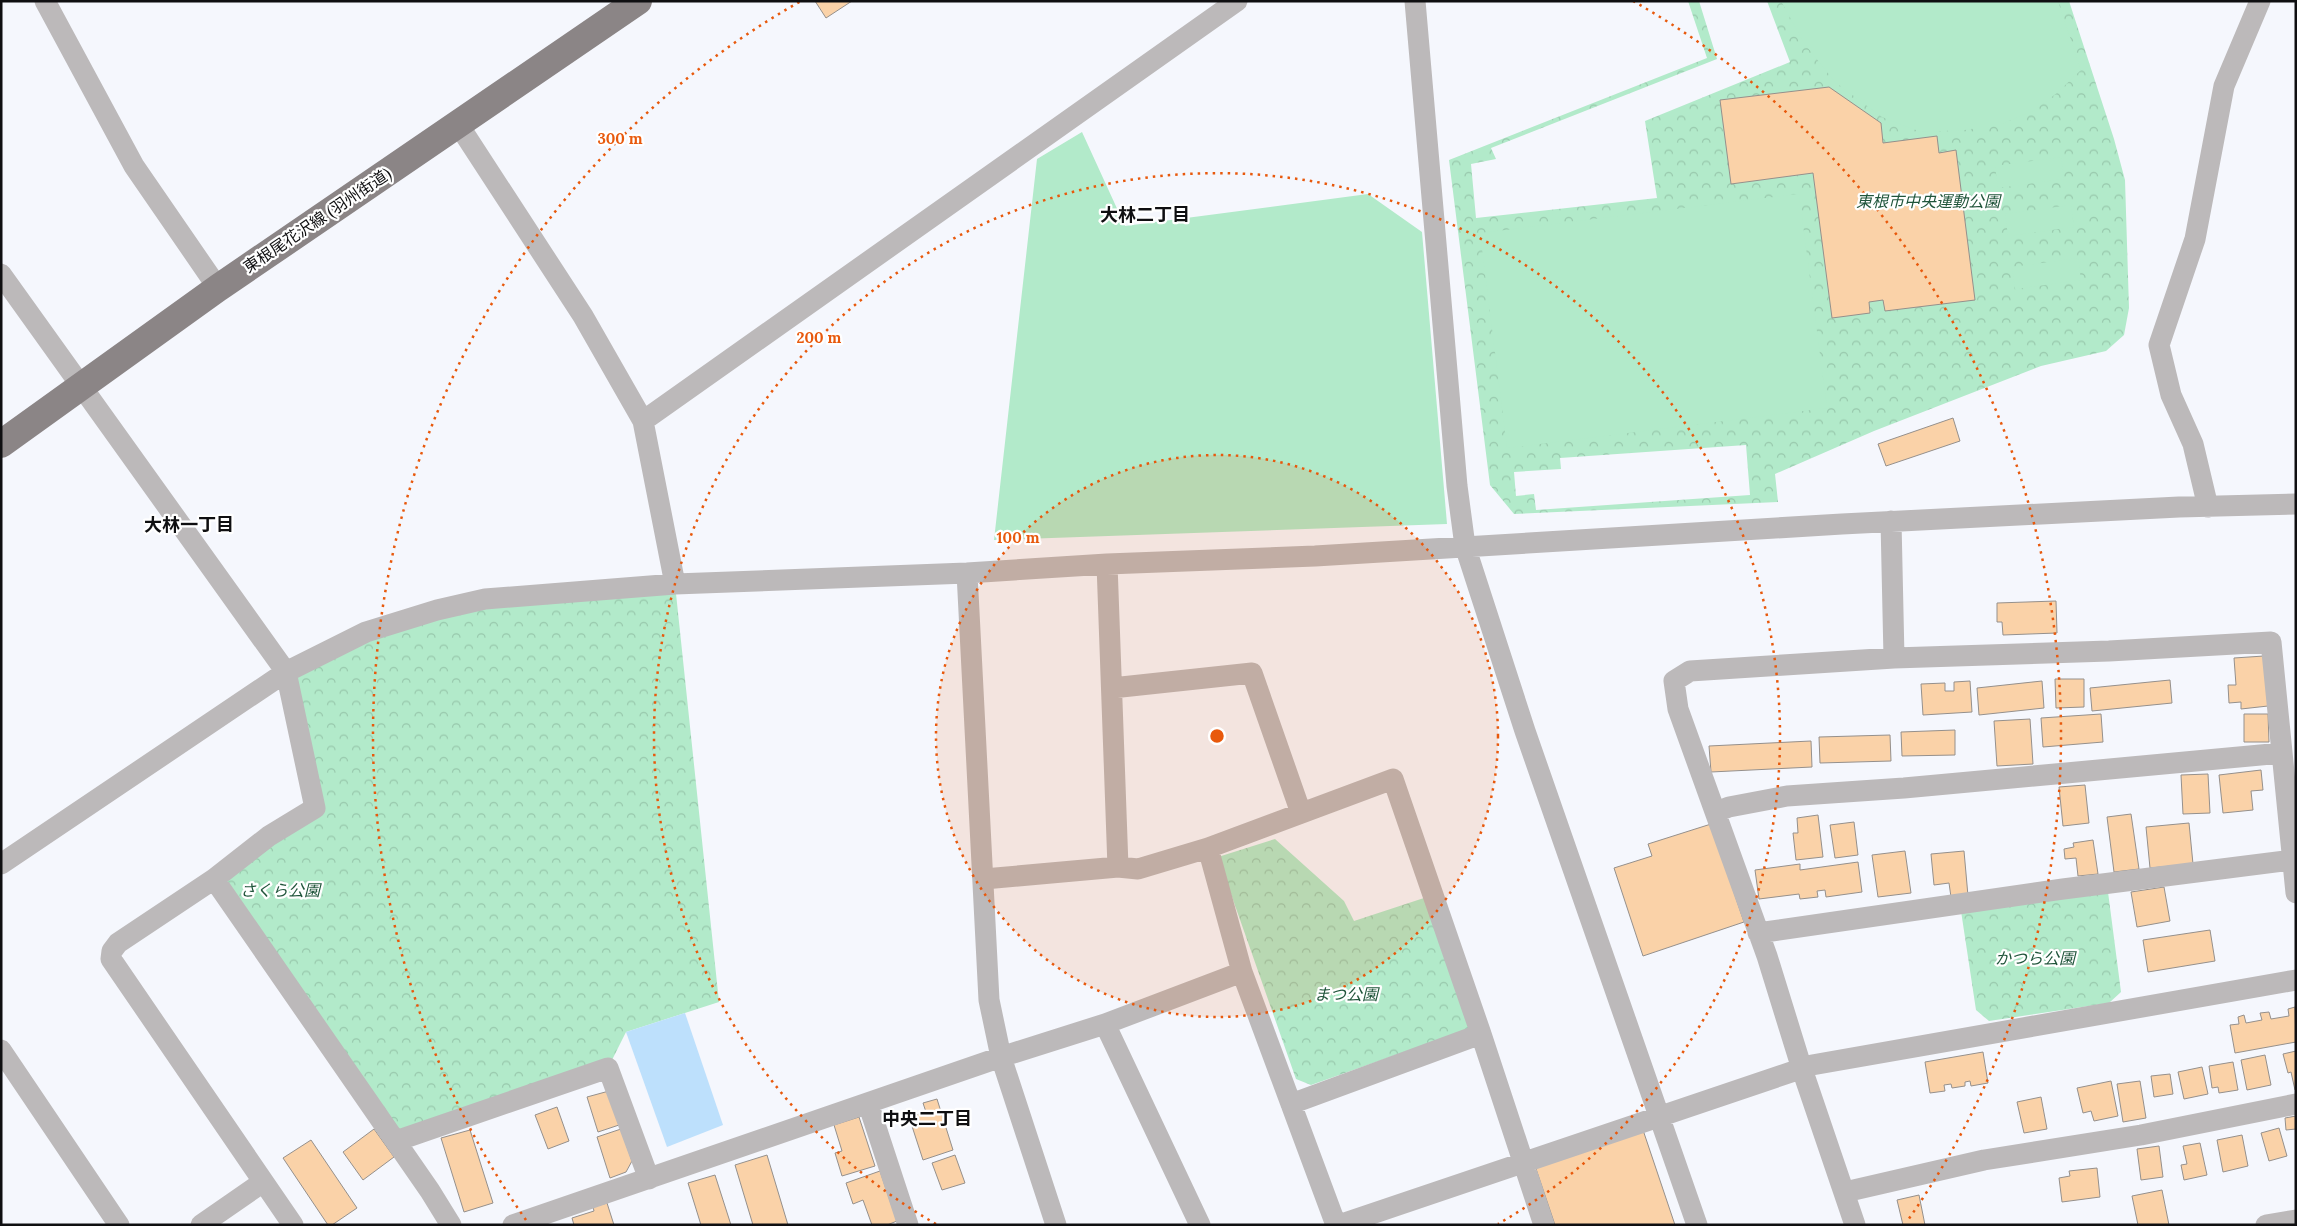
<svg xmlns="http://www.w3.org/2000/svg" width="2297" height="1226" viewBox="0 0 2297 1226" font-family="Lora,'Noto Sans JP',serif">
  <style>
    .park { fill: url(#park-crowns); fill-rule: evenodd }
    .pitch { fill: #b2eaca }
    .water { fill: #bde0fc }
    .building { fill: #fad2a8; stroke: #95908c }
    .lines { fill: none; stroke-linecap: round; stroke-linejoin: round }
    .minor { stroke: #bcb9ba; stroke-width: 21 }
    .major { stroke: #8b8586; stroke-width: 28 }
    .ring { fill: none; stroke: #e8590c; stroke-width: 2.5; stroke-dasharray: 2.5 5 }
    .labels { text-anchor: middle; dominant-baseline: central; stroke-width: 4.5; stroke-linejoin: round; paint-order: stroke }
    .park-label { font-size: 16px; font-style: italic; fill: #20553b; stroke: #fff }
    .street-label { font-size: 16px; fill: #0f0f11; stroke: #fff }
    .neighbourhood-label { font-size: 18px; font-weight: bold; fill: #0f0f11; stroke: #fff }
    .centre { fill: #e8590c; stroke: #fff; stroke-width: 2.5 }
    .ring-label { font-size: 15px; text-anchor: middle; font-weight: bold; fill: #e8590c; stroke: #fff; stroke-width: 4.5; stroke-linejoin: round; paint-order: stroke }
  </style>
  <defs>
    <pattern id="park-crowns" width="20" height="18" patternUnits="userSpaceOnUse" patternTransform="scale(1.25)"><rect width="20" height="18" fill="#b2eaca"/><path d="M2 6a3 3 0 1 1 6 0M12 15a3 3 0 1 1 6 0" fill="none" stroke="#98c8ac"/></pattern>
  </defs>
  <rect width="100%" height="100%" fill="#f5f7fd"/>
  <!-- park -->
  <path class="park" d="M1688 1H1699L1717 59 1491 148 1496 159 1471 164 1476 218 1657 198 1645 121 1790 62 1767 1H2069L2114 139 2125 180 2129 308 2124 335 2106 351 2041 366 1874 431 1775 474 1778 502 1514 514 1490 485 1449 160 1707 58ZM1746 445 1750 495 1536 510 1534 494 1516 496 1514 472 1561 469 1560 458Z
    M675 584 719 1002 626 1032 608 1068 396 1141 214 879 315 808 286 672 437 610Z
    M1275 839 1344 901 1354 921 1427 897 1472 1028 1311 1085 1296 1079 1218 857Z
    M2108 892 2121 992 2109 1003 1989 1021 1976 1010 1961 911Z"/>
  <!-- pitch -->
  <path class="pitch" d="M1781 1H2058L2081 70 2057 93 2033 111 2001 124 1965 130 1921 132 1882 117 1835 82 1804 43Z
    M1082 132 1125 226 1368 194 1422 232 1447 524 994 540 1037 159Z
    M2061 157 2064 179 1998 188 1995 166Z
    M1799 194 1827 408 1507 448 1480 233Z
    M2071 205 2074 227 2008 236 2005 214Z
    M2078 258 2081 280 2015 289 2012 267Z"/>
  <!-- water -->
  <path class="water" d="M685 1013 723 1125 667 1147 626 1032Z"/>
  <!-- building -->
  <path class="building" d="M815 1H852L826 18Z
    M1829 87 1881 123 1883 143 1937 136 1939 153 1956 150 1975 300 1885 311 1883 300 1869 302 1870 313 1832 318 1813 173 1731 184 1720 100Z
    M1953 418 1960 441 1886 466 1878 444Z
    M2056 601 2057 633 2003 635 2002 622H1997V603Z
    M2264 656 2268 706 2241 709V702L2229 703 2228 685H2236L2234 658Z
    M2055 679H2084V707L2056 708Z
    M2170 680 2172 703 2092 711 2090 688Z
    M1970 681 1972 712 1923 715 1921 684 1945 683V691H1954V682Z
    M2042 681 2044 708 1979 715 1977 688Z
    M2101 714 2103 742 2043 747 2041 718Z
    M2244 714H2268L2269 742H2244Z
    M2030 719 2033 764 1997 766 1994 721Z
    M1955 730V755L1902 756 1901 732Z
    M1890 735 1891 761 1820 763 1819 737Z
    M1811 741 1812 767 1711 772 1709 746Z
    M2261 770 2263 790 2251 791 2253 810 2223 813 2219 775Z
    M2208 774 2210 813 2183 814 2181 775Z
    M2085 785 2089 823 2063 826 2059 787Z
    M2131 814 2139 869 2114 872 2107 817Z
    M1818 815 1823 857 1796 860 1793 833H1798L1797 818Z
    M1854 822 1858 855 1835 858 1830 825Z
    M2189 823 2193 864 2150 868 2146 827Z
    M1711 824 1744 922 1643 956 1614 868 1652 856 1648 844Z
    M2093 840 2098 874 2078 876 2076 858 2065 859 2064 849 2074 847 2073 843Z
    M1905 851 1911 893 1878 897 1872 855Z
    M1964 851 1968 896 1951 897 1949 883 1934 885 1931 854Z
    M1858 862 1862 892 1826 897 1825 890 1817 891 1818 897 1800 899 1799 894 1759 899 1755 870 1800 864V870Z
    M2164 887 2170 921 2137 927 2131 892Z
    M2210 930 2215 961 2148 972 2143 940Z
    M2295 1007 2296 1042 2235 1053 2230 1025 2239 1024 2238 1017 2244 1015 2246 1023 2262 1020 2260 1013 2269 1012 2271 1019 2289 1016 2288 1009Z
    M2296 1051V1089L2295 1090 2291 1072 2288 1073 2283 1054Z
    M1983 1052 1988 1083 1971 1086 1970 1081 1965 1082V1086L1952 1088 1951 1084 1944 1085 1945 1091 1930 1093 1925 1062Z
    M2265 1055 2271 1085 2247 1090 2241 1060Z
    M2233 1062 2238 1090 2219 1093 2218 1087 2212 1088 2209 1066Z
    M2202 1067 2208 1094 2184 1099 2178 1072Z
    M2170 1074 2173 1094 2154 1097 2151 1076Z
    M2111 1081 2118 1116 2094 1121 2091 1111 2083 1113 2077 1088Z
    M2140 1081 2146 1118 2123 1122 2117 1084Z
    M609 1091 619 1125 598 1132 587 1097Z
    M2041 1097 2047 1129 2024 1133 2017 1102Z
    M937 1099 953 1150 923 1160 909 1117 926 1112 923 1103Z
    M557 1107 569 1141 548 1149 535 1115Z
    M2296 1116V1129L2286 1130 2285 1118Z
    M859 1117 875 1166 842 1176 835 1153 842 1151 834 1125Z
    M2279 1128 2287 1156 2269 1161 2261 1133Z
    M374 1129 394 1157 363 1180 343 1152Z
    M621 1129 632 1161 626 1172 610 1178 597 1137Z
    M470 1130 493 1203 464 1212 441 1138Z
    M1643 1130 1675 1225H1555L1535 1166Z
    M2242 1135 2248 1166 2223 1172 2217 1140Z
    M311 1140 357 1208 332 1225H328L283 1158Z
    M2200 1143 2207 1175 2184 1180 2181 1165 2187 1164 2183 1146Z
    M2159 1146 2163 1177 2141 1180 2137 1149Z
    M767 1155 788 1225H753L735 1165Z
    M955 1155 965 1183 942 1190 932 1163Z
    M2097 1168 2100 1197 2062 1202 2059 1178 2070 1176 2069 1171Z
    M880 1171 897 1221 887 1225H872L863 1200 853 1204 846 1183Z
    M715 1175 731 1225H701L688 1183Z
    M2162 1190 2169 1225H2138L2132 1196Z
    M1919 1195 1925 1225H1903L1897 1200Z
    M607 1203 614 1225H574L572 1218 594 1211 593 1207Z"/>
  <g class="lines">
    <!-- minor -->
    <path class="minor" d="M45 1 134 166 218 288
      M1415 1 1457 486 1465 546 1525 731 1697 1225
      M458 124 583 316 643 421 675 584
      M1 274 286 672 315 808 269 836 214 879 118 943 112 951 111 959 293 1225
      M643 421 1237 1
      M2208 507 2193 444 2171 395 2159 345 2195 239 2224 86 2260 1
      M1891 521 1894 658
      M967 573 989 1000 1001 1057 1056 1225
      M1112 688 1252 673 1301 813
      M1716 812 1729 807 1787 796 1904 788 2282 753
      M1 864 286 672 366 632 437 610 485 599 675 584 967 573 1107 564 1315 556 1842 524 2179 507 2296 504
      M1118 867 1138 869 1208 848
      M214 879 430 1191 451 1225
      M984 879 1118 867 1107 564
      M1758 933 2063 889 2292 860
      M1242 972 1208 848 1393 779 1481 1034 1291 1104
      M1105 1024 1242 972 1336 1225
      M1481 1034 1544 1225
      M1 1050 119 1225
      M868 1103 908 1225
      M396 1141 608 1068 649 1179
      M1845 1192 1984 1160 2141 1135 2296 1104
      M201 1225 263 1182
      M513 1225 1001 1057 1105 1024 1200 1225
      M1339 1225 1812 1065 2296 980
      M1855 1225 1802 1069 1767 956 1678 709 1674 681 1690 671 1894 658 2109 651 2271 642 2296 893
      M2266 1225 2296 1220"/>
    <!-- major -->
    <path class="major" d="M1 444 218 288 638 1"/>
  </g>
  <!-- distance rings -->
  <circle cx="1217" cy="736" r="281" fill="#e8590c" fill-opacity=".12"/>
  <g class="ring">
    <circle cx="1217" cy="736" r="281"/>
    <path d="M936 1224A563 563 0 1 1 1498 1224"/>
    <path d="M526 1220A844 844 0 0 1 801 1M1633 1A844 844 0 0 1 1908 1220"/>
  </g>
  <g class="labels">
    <!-- park labels -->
    <g class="park-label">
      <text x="1928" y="201">東根市中央運動公園</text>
      <text x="280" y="890">さくら公園</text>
      <text x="2035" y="958">かつら公園</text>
      <text x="1346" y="994">まつ公園</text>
    </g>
    <!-- street labels -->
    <g class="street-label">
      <text transform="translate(317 220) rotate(-34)">東根尾花沢線 (羽州街道)</text>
    </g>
    <!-- neighbourhood labels -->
    <g class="neighbourhood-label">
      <text x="1145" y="214">大林二丁目</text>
      <text x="189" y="524">大林一丁目</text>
      <text x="927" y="1118">中央二丁目</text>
    </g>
  </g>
  <circle cx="1217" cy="736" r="8" class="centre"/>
  <g class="ring-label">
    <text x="620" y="144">300 m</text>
    <text x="819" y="343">200 m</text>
    <text x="1018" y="543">100 m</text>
  </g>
  <!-- border -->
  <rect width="2297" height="1226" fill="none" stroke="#0f0f11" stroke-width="5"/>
</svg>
